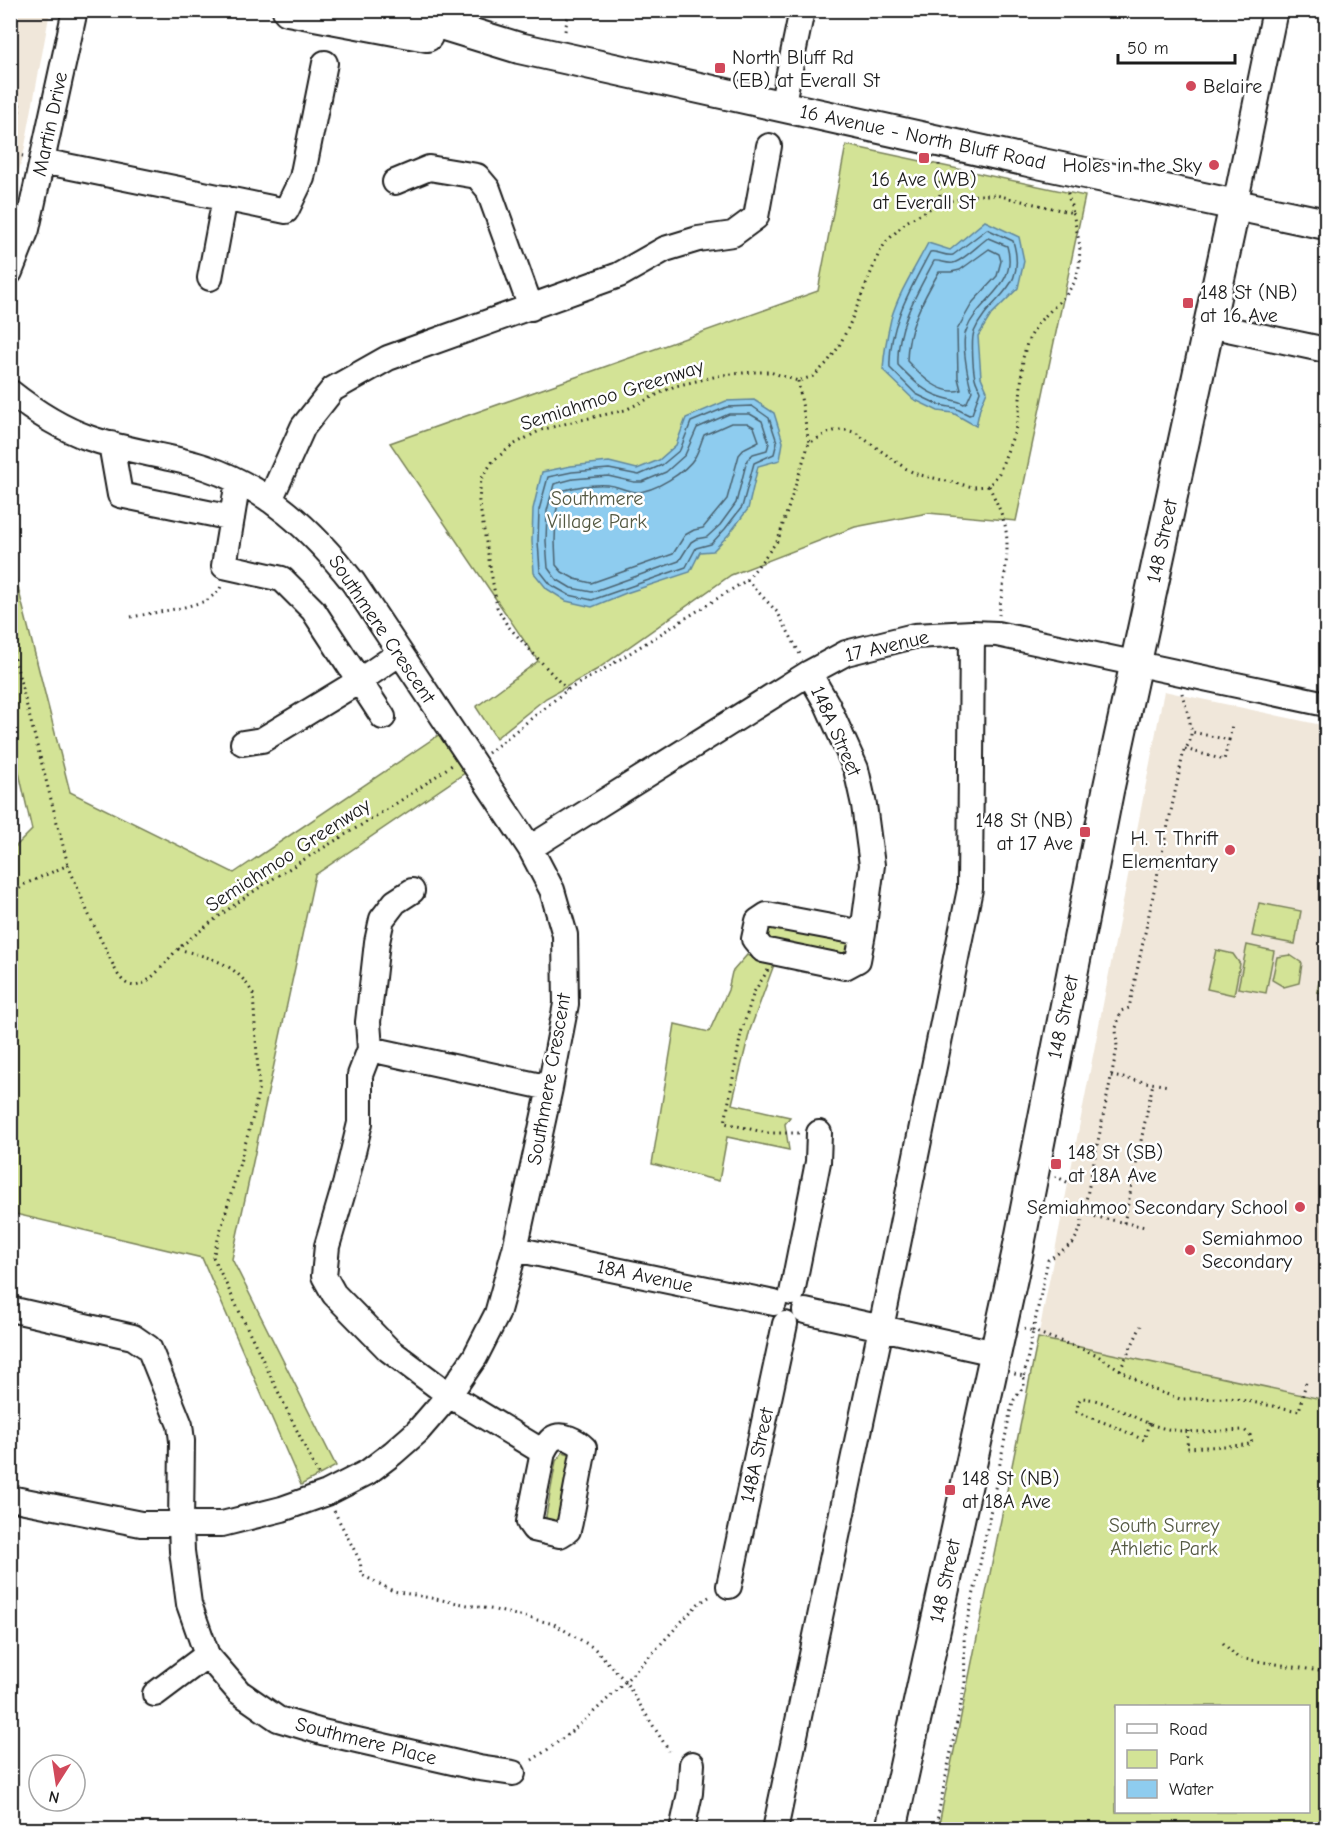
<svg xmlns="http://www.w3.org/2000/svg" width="1337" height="1840" viewBox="0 0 1337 1840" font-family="'Comic Neue',sans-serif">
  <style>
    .built { fill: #f0e7da }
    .green { fill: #d3e396; stroke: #788059; stroke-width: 1.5; fill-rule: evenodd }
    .water { fill: #8eccef; stroke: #60869b; stroke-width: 1.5 }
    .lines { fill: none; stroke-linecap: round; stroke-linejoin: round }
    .shore { stroke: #4a6270; stroke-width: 1.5 }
    .minor-casing { stroke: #1c1c1c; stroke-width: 28 }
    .major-casing { stroke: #1c1c1c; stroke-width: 34 }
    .path { stroke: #1c1c1c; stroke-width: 3; stroke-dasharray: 1.5 4.5; stroke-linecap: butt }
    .minor { stroke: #fff; stroke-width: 24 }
    .major { stroke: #fff; stroke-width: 30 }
    .poi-dot { fill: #d1495b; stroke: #fff; stroke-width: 2 }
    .labels { text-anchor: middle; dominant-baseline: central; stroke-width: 5; stroke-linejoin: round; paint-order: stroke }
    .poi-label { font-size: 20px; fill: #1c1c1c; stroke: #fff; text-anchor: start }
    .street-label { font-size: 20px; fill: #1c1c1c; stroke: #fff }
    .park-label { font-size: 20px; fill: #535841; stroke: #fff }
  </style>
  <rect width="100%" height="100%" fill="#fff"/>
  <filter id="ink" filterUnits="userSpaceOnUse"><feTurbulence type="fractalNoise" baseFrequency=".0167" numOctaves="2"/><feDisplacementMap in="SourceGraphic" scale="12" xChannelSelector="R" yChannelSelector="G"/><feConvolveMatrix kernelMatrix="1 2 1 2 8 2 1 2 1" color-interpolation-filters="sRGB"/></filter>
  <g filter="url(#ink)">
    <!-- built -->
    <path class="built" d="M11 10 50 11 23 157 11 196Z
      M1164 691 1326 726V1400L1038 1338Z"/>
    <!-- green -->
    <path class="green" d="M846 145 1085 196 1016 521 928 513 855 527 731 575 596 670 546 698 496 738 476 707 538 661 390 443 818 291Z
      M10 556 70 792 234 873 449 728 475 766 315 875 232 1259 336 1466 301 1485 202 1258 11 1213V851L32 830 11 737Z
      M1259 903 1301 911 1295 944 1252 936Z
      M761 925 845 936 852 945 845 956 765 944Z
      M1247 945 1274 951 1266 993 1238 988Z
      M1326 947V995L1317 992Z
      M1216 950 1233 954 1240 964 1234 995 1207 989Z
      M747 955 757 960 775 962 750 1030 732 1104 790 1117 785 1124 789 1150 727 1137 719 1181 652 1164 675 1024 709 1032 728 990 732 972Z
      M1290 955 1302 963 1299 983 1284 987 1272 980 1277 957Z
      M1038 1338 1326 1400V1829H938ZM1116 1706H1308V1812H1116Z
      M563 1452 573 1455 560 1526 546 1521V1516L556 1461Z"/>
    <!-- water -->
    <path class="water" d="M985 221 1019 237 1024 261 1018 288 991 315 978 336 981 377 987 391 980 408 976 426 953 413 938 411 913 399 883 370C884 353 887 336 891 319 899 292 915 268 928 243L950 250Z
      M754 400 774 413 783 442 780 460 758 466 748 509 730 533 713 551 700 552 690 572 626 593 592 607 566 601 547 589 534 573 532 541 533 509 542 472 571 466 609 462 637 469 659 460 676 445 686 418 726 401Z"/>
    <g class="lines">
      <!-- shore -->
      <path class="shore" d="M987 229 1013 241C1028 292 990 294 974 332 971 339 973 370 975 378 976 383 979 387 980 391L972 414 969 415 955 408 939 405 916 394 890 368C888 326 911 288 930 252 937 250 945 257 953 255Z
        M988 238 1007 246C1019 287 979 297 966 331 961 343 968 379 972 391L967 402 964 404C957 400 949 400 941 397 922 391 911 378 898 365 896 327 917 293 934 261 940 260 946 264 953 263 963 261 979 244 988 238Z
        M989 249 999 254 1001 261 997 276 973 302 957 330 958 378 961 390C940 396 920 375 907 361 907 329 923 299 939 272H951L960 270Z
        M752 406 769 418 777 442 774 454 754 463 742 507 725 529 711 544 696 548 686 567 592 600 569 595 551 585 540 571 538 541 539 510 548 477 572 472 609 469 639 475 662 465 680 450 691 422 727 407Z
        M729 414H750L762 421 769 443 767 450 753 454 747 460 736 503 720 525 707 537 696 539 691 542 679 561 592 592 571 588 556 579 548 568 546 541 547 511 554 484 573 479 608 476 634 482H642L666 472 685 455 697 428Z
        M731 423H747L754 427 759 441 745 448 739 455 727 499 703 528 694 530 685 535 673 554 591 583 575 579 562 572 556 565 555 541 556 513 561 491C575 487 594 484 608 485 617 486 626 491 636 492 654 492 686 472 695 457 699 450 701 442 704 435Z"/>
      <!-- minor casing -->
      <g class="minor-casing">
        <path id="minor" d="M782 107 802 10
          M42 161 286 211 302 178 325 63
          M395 182 429 168 477 176 488 189 531 308
          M1235 205 1275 10
          M10 272 27 229 75 10
          M210 278 225 198
          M1209 325 1326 350
          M10 392C34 411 60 428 89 438 126 451 166 455 204 467 268 488 312 530 353 582L530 848 552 890 565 935 566 1004 550 1088 515 1249 497 1314 475 1357 449 1395 417 1432 393 1453 368 1472 327 1493 282 1509 222 1524H141L10 1498
          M111 444 120 495 232 518
          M238 481 224 566 282 579 313 610 383 717
          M270 500 303 427 333 389 388 358 619 275 665 249 698 239 733 234 756 217 769 146
          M809 673 827 704 856 769 864 805 872 865 863 933
          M243 743 262 740 359 681 400 653
          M530 848 809 673 846 653 914 636 972 633 997 634 1326 704
          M412 891 395 902 382 919 377 942 368 1022 370 1049 360 1075V1123L345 1185 327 1246 324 1276 334 1294 389 1350 449 1395 543 1452 529 1522 534 1529 560 1535 568 1530 570 1522 584 1448C577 1441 562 1432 552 1439 548 1442 545 1448 543 1452
          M767 915 863 933 858 960 845 967 763 950 754 939 758 921Z
          M370 1049 550 1088
          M515 1249 774 1303
          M792 1293 818 1162 819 1133
          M10 1309 133 1337 149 1348 180 1425 182 1441 181 1525 182 1551 189 1604 207 1655 239 1692 278 1719 322 1732 479 1768 513 1773
          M805 1311 995 1353
          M729 1586 785 1324
          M155 1694 207 1655
          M682 1830 690 1793 692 1764
          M775 1830 881 1328 970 889 972 633"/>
      </g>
      <!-- major casing -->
      <g class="major-casing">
        <path id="major" d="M288 10 427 36
          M395 10 519 48 1033 162 1326 224
          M891 1830 1017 1255 1108 791 1235 205"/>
      </g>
      <!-- path -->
      <path class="path" d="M565 31 569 10
        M10 89 17 99 20 107 10 148
        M10 154 23 156
        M939 164 940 203
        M798 381 809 443C827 434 836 425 856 433L905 468 916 474 973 487 989 486 999 473 1015 431 1019 412 1023 358 1027 343 1038 323 1066 295 1074 283 1079 268 1080 246 1073 213
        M989 486C995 499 1001 511 1005 525 1011 554 1002 586 999 615
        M747 580 778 613 801 656
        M131 617 181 608 206 601 219 591 222 584
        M10 641 68 865
        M567 690 507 625 497 607 479 501 481 479 493 461 513 445 541 430 572 422 625 410 675 386 722 375 754 372H770L798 381 814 376 827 363 838 348 849 326 879 253 886 242 906 222 940 203 977 195H996L1073 213 1067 191
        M1182 693C1186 711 1199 736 1184 750L1129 1008 1121 1011 1116 1028 1117 1048 1080 1230 1073 1243 1048 1260 1033 1331 1095 1354 1149 1388 1180 1399 1231 1398 1299 1411 1306 1382
        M1229 740 1232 725
        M1185 749 1224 760 1229 740 1192 732
        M488 753 567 690 601 671 747 580 778 540 809 443
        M10 896 25 884 68 865 88 913 117 973C138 1008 164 961 179 948 187 941 196 934 204 928 263 880 331 845 395 804 415 792 433 778 452 765
        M178 949C210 958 236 962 253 994L259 1086 254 1113 213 1257 319 1476
        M768 970 754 992 741 1033 725 1123 767 1133H799
        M1111 1076 1168 1086
        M1055 1176 1069 1183
        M1083 1214 1145 1227
        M1124 1223 1153 1083
        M1120 1370 1141 1326
        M1024 1376 1033 1331 1024 1329
        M1149 1423 1144 1440 1113 1426 1077 1412 1078 1402 1081 1398C1107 1399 1131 1418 1156 1426 1183 1435 1216 1431 1244 1430L1250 1435 1252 1443 1245 1445 1187 1448 1188 1431
        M334 1511 360 1561 362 1575 393 1591 495 1610 554 1624 594 1648 625 1681 669 1751
        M1223 1643 1238 1658 1326 1672
        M532 1760C595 1720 647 1658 698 1604L709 1597
        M935 1830 965 1683 964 1634 976 1584 1010 1413 1014 1400 1024 1386V1376L1014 1374"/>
      <!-- minor -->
      <use href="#minor" class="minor"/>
      <!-- major -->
      <use href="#major" class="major"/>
    </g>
  </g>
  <!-- markers -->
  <g class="poi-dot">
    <rect x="714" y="62" width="12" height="12" rx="3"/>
    <circle cx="1191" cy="86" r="6"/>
    <rect x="918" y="152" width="12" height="12" rx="3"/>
    <circle cx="1214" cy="165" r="6"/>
    <rect x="1182" y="297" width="12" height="12" rx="3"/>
    <rect x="1079" y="826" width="12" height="12" rx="3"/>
    <circle cx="1230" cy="850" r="6"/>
    <rect x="1050" y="1158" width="12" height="12" rx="3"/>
    <circle cx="1300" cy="1207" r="6"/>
    <circle cx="1190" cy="1250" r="6"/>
    <rect x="944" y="1484" width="12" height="12" rx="3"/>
  </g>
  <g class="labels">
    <!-- poi labels -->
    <g class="poi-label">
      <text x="732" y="57">North Bluff Rd<tspan x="732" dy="23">(EB) at Everall St</tspan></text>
      <text x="1203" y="86">Belaire</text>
      <text x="1202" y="165" text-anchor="end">Holes in the Sky</text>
      <text x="924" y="179" text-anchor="middle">16 Ave (WB)<tspan x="924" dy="23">at Everall St</tspan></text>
      <text x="1200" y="292">148 St (NB)<tspan x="1200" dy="23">at 16 Ave</tspan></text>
      <text x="1073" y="820" text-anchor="end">148 St (NB)<tspan x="1073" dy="23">at 17 Ave</tspan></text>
      <text x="1218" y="838" text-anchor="end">H. T. Thrift<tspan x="1218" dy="23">Elementary</tspan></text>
      <text x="1068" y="1152">148 St (SB)<tspan x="1068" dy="23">at 18A Ave</tspan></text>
      <text x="1288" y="1207" text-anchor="end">Semiahmoo Secondary School</text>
      <text x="1202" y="1238">Semiahmoo<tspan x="1202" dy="23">Secondary</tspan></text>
      <text x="962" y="1478">148 St (NB)<tspan x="962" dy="23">at 18A Ave</tspan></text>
    </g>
    <!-- street labels -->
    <g class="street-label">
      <text transform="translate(50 124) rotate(-78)">Martin Drive</text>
      <text transform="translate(923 137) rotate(12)">16 Avenue - North Bluff Road</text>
      <text transform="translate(612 395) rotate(-18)">Semiahmoo Greenway</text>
      <text transform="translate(1162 541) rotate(-78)">148 Street</text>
      <text transform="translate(382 629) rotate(56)">Southmere Crescent</text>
      <text transform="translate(887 646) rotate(-13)">17 Avenue</text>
      <text transform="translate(836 731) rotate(66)">148A Street</text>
      <text transform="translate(288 855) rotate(-33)">Semiahmoo Greenway</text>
      <text transform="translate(1063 1017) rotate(-78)">148 Street</text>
      <text transform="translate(549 1079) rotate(-80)">Southmere Crescent</text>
      <text transform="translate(645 1276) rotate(12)">18A Avenue</text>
      <text transform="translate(757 1455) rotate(-78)">148A Street</text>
      <text transform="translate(945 1581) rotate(-78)">148 Street</text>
      <text transform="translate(366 1741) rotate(14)">Southmere Place</text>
    </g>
    <!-- park labels -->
    <g class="park-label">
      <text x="597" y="498">Southmere<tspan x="597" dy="23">Village Park</tspan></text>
      <text x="1164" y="1525">South Surrey<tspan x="1164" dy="23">Athletic Park</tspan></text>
    </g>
  </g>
  <!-- margin -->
  <rect width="1337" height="1840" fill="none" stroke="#fff" stroke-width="36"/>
  <rect x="18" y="18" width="1301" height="1804" fill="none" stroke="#1c1c1c" stroke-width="2" filter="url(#ink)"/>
  <!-- legend -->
  <rect x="1115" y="1705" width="195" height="108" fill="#ffffff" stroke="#a4a4a4" stroke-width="1.5"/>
  <rect x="1127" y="1724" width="30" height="9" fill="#ffffff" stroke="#a4a4a4" stroke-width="1.5"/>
  <text x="1169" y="1735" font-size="18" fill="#1c1c1c">Road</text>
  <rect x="1127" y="1750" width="30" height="18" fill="#d3e396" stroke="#a4a4a4" stroke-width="1.5"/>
  <text x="1169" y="1765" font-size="18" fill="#1c1c1c">Park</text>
  <rect x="1127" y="1780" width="30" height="18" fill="#8eccef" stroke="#a4a4a4" stroke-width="1.5"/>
  <text x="1169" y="1795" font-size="18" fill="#1c1c1c">Water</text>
  <!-- north arrow -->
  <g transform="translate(57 1783) rotate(192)"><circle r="28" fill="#ffffff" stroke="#a4a4a4" stroke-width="1.5"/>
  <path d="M0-4.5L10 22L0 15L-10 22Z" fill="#d1495b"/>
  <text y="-9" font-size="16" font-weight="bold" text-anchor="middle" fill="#1c1c1c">N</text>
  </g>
  <!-- scale -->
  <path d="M1118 54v9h117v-9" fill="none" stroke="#1c1c1c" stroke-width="3"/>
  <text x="1127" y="54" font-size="18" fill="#1c1c1c" stroke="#ffffff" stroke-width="4.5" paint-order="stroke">50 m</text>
</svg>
